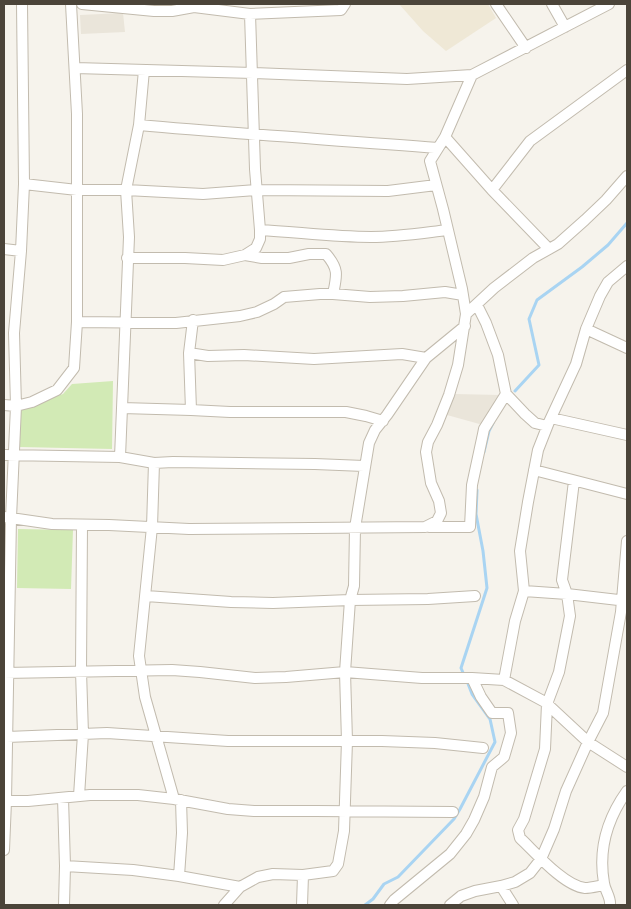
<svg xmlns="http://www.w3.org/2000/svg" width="631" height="909" viewBox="0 0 631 909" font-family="Helvetica,sans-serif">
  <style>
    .residential { fill: #eae5da }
    .education { fill: #efe8d6 }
    .green { fill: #d2eab5 }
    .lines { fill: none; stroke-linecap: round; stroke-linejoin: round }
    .stream { stroke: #a9d4f2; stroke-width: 3 }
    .minor-casing { stroke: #c2bbae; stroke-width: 12 }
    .minor { stroke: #fff; stroke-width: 10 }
  </style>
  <rect width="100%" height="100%" fill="#f6f3ec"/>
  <!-- residential -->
  <path class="residential" d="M123 13 125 32 81 34 80 15Z
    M455 394 500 395 483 425 447 415Z"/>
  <!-- education -->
  <path class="education" d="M399 4H488L496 18 446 51 423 31Z"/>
  <!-- green -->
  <path class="green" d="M113 381 112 449 20 447 19 409 63 394 72 384Z
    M18 529 73 530 71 589 17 588Z"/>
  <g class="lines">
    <!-- stream -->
    <path class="stream" d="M515 391 539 365 529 319 537 300 582 267 608 245 627 223
      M484 452 489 431 493 423
      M464 675 461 668 487 588 483 551 476 514 477 490
      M365 905 373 899 384 884 398 877 454 819 460 809 495 742 490 719 472 694 467 681"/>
    <!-- minor casing -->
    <g class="minor-casing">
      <path id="minor" d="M82 4 154 11H172L194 7 250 14 341 10 345 4
        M496 4 526 48
        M552 4 565 27
        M75 68 253 73 407 79 472 75 609 4
        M139 125C238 134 338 140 438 148
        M445 137 492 190 549 249
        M24 184 77 190H126L203 194 257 190 388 191 436 185
        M492 190 530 141 627 70
        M260 230C297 232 334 237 371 237 397 237 422 233 448 230
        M4 249 21 251
        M245 255 262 258H289L309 254H326C339 269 337 275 333 294
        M127 258H185L223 260 245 255 256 248 260 239V230L255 169 250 14
        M477 305 486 323 498 355 506 394 525 414 535 423 547 426
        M466 314 494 288 533 258 558 244 585 220 606 200 627 176
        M193 320 189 353 208 356 244 355 314 359 402 354 426 358
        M77 322 176 323 240 316 257 312 274 304 284 297 320 294H333L370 297 403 296 445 292 463 295
        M586 329 627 348
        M189 353 191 410 230 412H346L366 416 383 421
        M4 405 16 406 32 402 57 390 74 368 77 322V114L71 4
        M122 408 191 410
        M551 418 627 435
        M4 455 120 457 154 463 173 462 315 464 364 466
        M120 457 129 237 126 190 139 125 144 70
        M154 463 152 527 139 656 145 697 174 799
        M534 470 627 494
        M574 481 562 580 567 594 570 616 559 672 547 704 545 749 524 819 518 830 520 838C535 852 564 886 585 888 591 888 598 886 604 885
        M4 517 52 524 109 525 189 529 425 527 437 521 441 513 439 501 431 483 426 452 428 442 437 425 449 395 458 365 466 314 462 289 443 209 430 161 445 137 472 75
        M429 527H470L472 485 483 434 484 429 506 394
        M524 591 567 594 627 601
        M146 596 231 602 273 603 350 600 428 599 475 596
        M4 673 172 670 200 672 255 678 286 677 345 672 422 678H472L504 680 545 702 588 742 627 767
        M504 680 515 621 524 591 520 551 528 502 538 450 549 422 576 364 586 329 600 296 608 282 627 266
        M7 737 107 733 228 741H382L435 743 483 748
        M79 796 83 734 81 671 82 525
        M63 798 65 866 64 905
        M6 801H28L90 795H138L174 799 228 809 254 811H315L453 812
        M4 850 6 801 11 518 16 406 14 333 21 251 24 184 22 4
        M65 866 133 870 179 876 240 887
        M179 876 182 833 181 800
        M501 886 513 905
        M224 905 240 887 258 877 273 874 303 875 333 871 338 864 344 831 347 741 345 672 350 600 354 586 355 528 369 443 375 430 387 415 426 358 465 326
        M302 905 303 875
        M390 905 394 900 450 854 466 834 474 820 484 797 492 767 504 757 511 733 508 713H492L481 697 472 678
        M450 905 461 896 475 891 501 886 515 882 530 873 541 859 554 829 566 791 588 742 603 713 621 612 627 541
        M610 905C611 897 605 891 604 883 598 849 607 819 627 791"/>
    </g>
    <!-- minor -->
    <use href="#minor" class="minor"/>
  </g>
  <!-- border -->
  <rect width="631" height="909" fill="none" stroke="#4b4439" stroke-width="10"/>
</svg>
